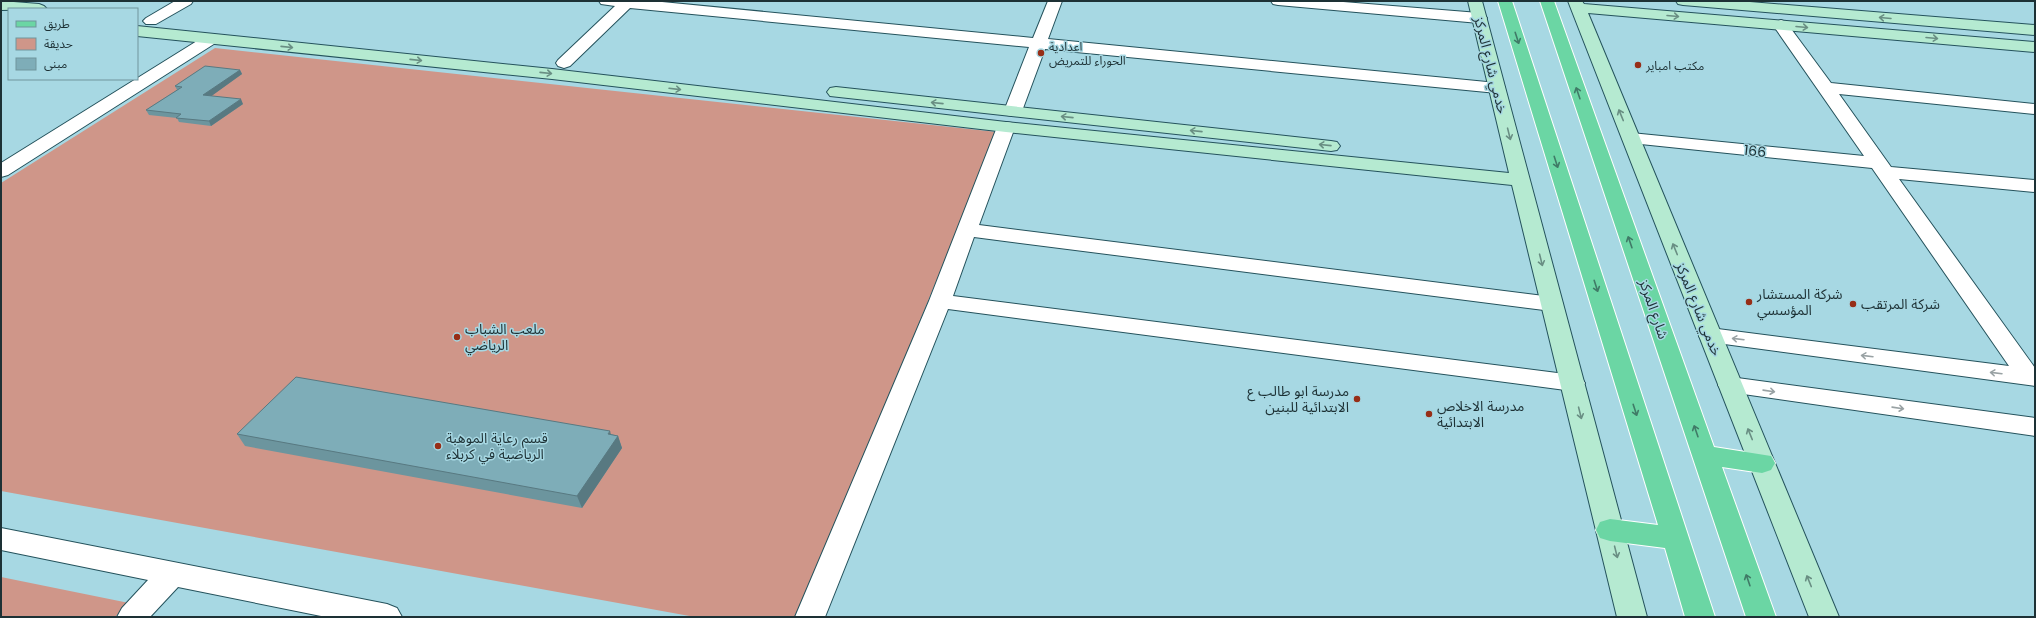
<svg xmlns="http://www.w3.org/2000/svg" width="2036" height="618" viewBox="0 0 2036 618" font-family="Poppins,'Noto Sans Arabic',sans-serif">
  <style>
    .green { fill: #cf9689 }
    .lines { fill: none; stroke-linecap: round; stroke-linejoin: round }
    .street-casing { stroke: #24525c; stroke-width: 2 }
    .secondary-casing { stroke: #24525c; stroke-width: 2 }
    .primary-casing { stroke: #fff; stroke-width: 2 }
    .street { fill: #fff; fill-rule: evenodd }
    .secondary { fill: #b5ead1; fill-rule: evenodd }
    .primary { fill: #6bd6a4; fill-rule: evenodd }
    .wall { fill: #6c959e }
    .shaded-wall { fill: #587981 }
    .building { fill: #7eadb8; stroke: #587981 }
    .oneway { stroke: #698e83 }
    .oneway2 { stroke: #407b67 }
    .oneway3 { stroke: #99a2a4 }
    .poi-dot { fill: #972e17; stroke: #a7d8e3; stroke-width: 1.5 }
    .labels { text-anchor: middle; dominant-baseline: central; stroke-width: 3; stroke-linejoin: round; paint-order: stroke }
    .far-poi-label { font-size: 12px; fill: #1d3135; stroke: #a7d8e3; text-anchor: start }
    .street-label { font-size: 14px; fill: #1d3135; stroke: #a7d8e3 }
    .poi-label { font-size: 14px; fill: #1d3135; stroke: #a7d8e3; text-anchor: start }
  </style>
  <rect width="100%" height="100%" fill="#a7d8e3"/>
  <!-- green -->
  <path class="green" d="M215 48 997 132 799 617H695L1 491V183Z
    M1 577 129 603 115 617H1Z"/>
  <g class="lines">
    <!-- street casing -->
    <g class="street-casing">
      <path id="street" d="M175 1H193L191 4 156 24H146L143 21 146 18Z
        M599 1H652L1033 38 1048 1H1062L1048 39 1497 83 1503 84 1505 88 1503 92 1497 93 1045 49 1022 111 1019 115 1013 116 1007 115 1004 111 1029 47 630 8 570 66 564 68 558 66 556 63 558 60 615 6 601 4Z
        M1271 1H1331L1479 13 1484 15 1487 18 1484 21 1479 23 1278 5 1273 4Z
        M1781 20 1786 22 1831 83 2035 104V114L1839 94 1891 167 2035 180V192L1899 179 2035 368V386L1702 341 1699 336 1702 331 1710 328 2009 366 1872 168 1631 143 1625 142 1622 138 1625 134 1631 133 1864 156 1773 25 1776 22Z
        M211 34 217 36 219 39 217 42 8 175 1 177V163L205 36Z
        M1006 122 1012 123 1015 127 979 225 1552 297 1560 299 1563 304 1560 309 1552 311 974 237 953 296 1573 375 1581 377 1585 383 1581 389 1573 391 948 309 825 617H795L929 301 997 127 1000 123Z
        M1730 377 2035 418V436L1722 391 1718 385 1722 379Z
        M1 528 387 604 397 608 402 617H326L178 587 150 617H117L122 608 148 580 1 550Z"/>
    </g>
    <!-- secondary casing -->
    <g class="secondary-casing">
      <path id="secondary" d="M1 1 39 4 44 6 47 9 1 10Z
        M1468 1H1482L1647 617H1617L1512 185 1006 132 552 79 137 36V26L552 69 1006 122 1509 173Z
        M1568 1H1582L1584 4 2035 42V52L1588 13 1839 617H1809Z
        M1676 1H1738L2035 25V35L1683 5 1678 4Z
        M836 87 1331 141 1337 142 1340 146 1337 150 1331 151 830 96 827 92 830 88Z"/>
    </g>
    <!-- primary casing -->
    <g class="primary-casing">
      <path id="primary" d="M1498 1H1512L1715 617H1685L1665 548 1610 541 1600 538 1596 530 1600 522 1610 519 1658 525Z
        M1540 1H1554L1714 447 1771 456 1775 463 1771 470 1762 473 1722 467 1776 617H1746Z"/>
    </g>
    <!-- street -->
    <use href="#street" class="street"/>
    <!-- secondary -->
    <use href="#secondary" class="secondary"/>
    <!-- primary -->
    <use href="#primary" class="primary"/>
  </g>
  <!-- wall -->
  <path class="wall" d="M240 70 242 74 211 96 243 104 211 126 179 122 177 118 149 115 146 110 177 90 175 86Z
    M237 434H611L618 436 622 448 582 508 245 446Z"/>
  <!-- shaded-wall -->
  <path class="shaded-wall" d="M240 70 242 74 206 100 203 95Z
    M241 99 243 104 211 126 209 121Z
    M610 431 613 442 618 436 622 448 582 508 577 496Z"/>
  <!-- building -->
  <path class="building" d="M205 66 240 70 203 95 241 99 209 121 176 118 181 114 146 110 182 87 175 86Z
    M296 377 610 431 608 434 618 436 577 496 237 434Z"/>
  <!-- one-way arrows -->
  <defs><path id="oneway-shaft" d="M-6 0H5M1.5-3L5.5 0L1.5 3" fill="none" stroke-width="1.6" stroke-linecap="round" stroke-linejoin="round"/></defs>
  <g class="oneway">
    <use href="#oneway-shaft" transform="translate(1673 16) rotate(5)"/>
    <use href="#oneway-shaft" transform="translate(1885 18) rotate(-175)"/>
    <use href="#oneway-shaft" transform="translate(1802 27) rotate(5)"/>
    <use href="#oneway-shaft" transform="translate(1932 38) rotate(5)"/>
    <use href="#oneway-shaft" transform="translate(287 47) rotate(6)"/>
    <use href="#oneway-shaft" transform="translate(416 60) rotate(6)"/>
    <use href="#oneway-shaft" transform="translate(546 73) rotate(6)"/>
    <use href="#oneway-shaft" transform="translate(675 89) rotate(7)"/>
    <use href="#oneway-shaft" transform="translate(937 103) rotate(-174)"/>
    <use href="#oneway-shaft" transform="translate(1621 115) rotate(-112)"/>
    <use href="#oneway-shaft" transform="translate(1067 117) rotate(-174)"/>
    <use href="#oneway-shaft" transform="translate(1196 131) rotate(-174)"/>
    <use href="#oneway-shaft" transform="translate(1509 134) rotate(76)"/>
    <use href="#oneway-shaft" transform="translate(1325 145) rotate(-174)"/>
    <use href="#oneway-shaft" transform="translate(1675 249) rotate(-112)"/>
    <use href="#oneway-shaft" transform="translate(1541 260) rotate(76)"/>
    <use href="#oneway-shaft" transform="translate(1580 413) rotate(76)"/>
    <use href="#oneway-shaft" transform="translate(1750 434) rotate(-112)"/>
    <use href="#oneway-shaft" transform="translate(1616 552) rotate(76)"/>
    <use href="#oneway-shaft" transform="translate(1809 581) rotate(-112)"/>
  </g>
  <g class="oneway2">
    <use href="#oneway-shaft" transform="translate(1517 38) rotate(72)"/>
    <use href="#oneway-shaft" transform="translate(1578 93) rotate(-109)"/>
    <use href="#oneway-shaft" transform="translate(1556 162) rotate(72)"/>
    <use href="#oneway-shaft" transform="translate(1630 242) rotate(-109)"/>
    <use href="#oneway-shaft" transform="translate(1596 286) rotate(72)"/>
    <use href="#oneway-shaft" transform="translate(1635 410) rotate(72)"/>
    <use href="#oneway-shaft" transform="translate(1696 431) rotate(-109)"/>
    <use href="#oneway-shaft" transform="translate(1748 580) rotate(-109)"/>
  </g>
  <g class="oneway3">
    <use href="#oneway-shaft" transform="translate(1738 339) rotate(-173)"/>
    <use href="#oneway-shaft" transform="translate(1867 356) rotate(-173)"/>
    <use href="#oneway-shaft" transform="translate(1996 373) rotate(-173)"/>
    <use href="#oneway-shaft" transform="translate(1769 391) rotate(8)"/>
    <use href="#oneway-shaft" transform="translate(1898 408) rotate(8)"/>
  </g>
  <!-- markers -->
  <g class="poi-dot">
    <circle cx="1041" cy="53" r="4"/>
    <circle cx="1638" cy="65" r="4"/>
    <circle cx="1749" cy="302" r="4"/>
    <circle cx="1853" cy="304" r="4"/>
    <circle cx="457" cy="337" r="4"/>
    <circle cx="1357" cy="399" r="4"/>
    <circle cx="1429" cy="414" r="4"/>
    <circle cx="438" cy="446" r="4"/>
  </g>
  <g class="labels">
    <!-- far-poi labels -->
    <g class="far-poi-label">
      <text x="1049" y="46">اعدادية<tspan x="1049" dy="14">الحوراء للتمريض</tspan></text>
      <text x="1646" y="65">مكتب امباير</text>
    </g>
    <!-- street labels -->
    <g class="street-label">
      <text transform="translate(1491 65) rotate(76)">خدمي شارع المركز</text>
      <text transform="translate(1755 151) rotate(6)">166</text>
      <text transform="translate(1654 309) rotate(71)">شارع المركز</text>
      <text transform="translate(1699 309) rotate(68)">خدمي شارع المركز</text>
    </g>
    <!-- poi labels -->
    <g class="poi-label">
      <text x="1757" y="294">شركة المستشار<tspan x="1757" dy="16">المؤسسي</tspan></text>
      <text x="1861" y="304">شركة المرتقب</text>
      <text x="465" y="329">ملعب الشباب<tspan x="465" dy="16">الرياضي</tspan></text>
      <text x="1349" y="391" text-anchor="end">مدرسة ابو طالب ع<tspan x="1349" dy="16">الابتدائية للبنين</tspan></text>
      <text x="1437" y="406">مدرسة الاخلاص<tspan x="1437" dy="16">الابتدائية</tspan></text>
      <text x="446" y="438">قسم رعاية الموهبة<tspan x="446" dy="16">الرياضية في كربلاء</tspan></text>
    </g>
  </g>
  <!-- border -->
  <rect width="2036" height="618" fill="none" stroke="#1d3135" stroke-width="4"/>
  <!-- legend -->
  <rect x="8" y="8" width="130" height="72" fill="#a7d8e3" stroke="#70959d"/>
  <rect x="16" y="21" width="20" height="6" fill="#6bd6a4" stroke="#70959d"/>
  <text x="44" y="28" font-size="12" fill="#1d3135">طريق</text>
  <rect x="16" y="38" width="20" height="12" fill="#cf9689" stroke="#70959d"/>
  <text x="44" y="48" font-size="12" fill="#1d3135">حديقة</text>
  <rect x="16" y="58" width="20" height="12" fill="#7eadb8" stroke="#70959d"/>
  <text x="44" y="68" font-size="12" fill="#1d3135">مبنى</text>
</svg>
